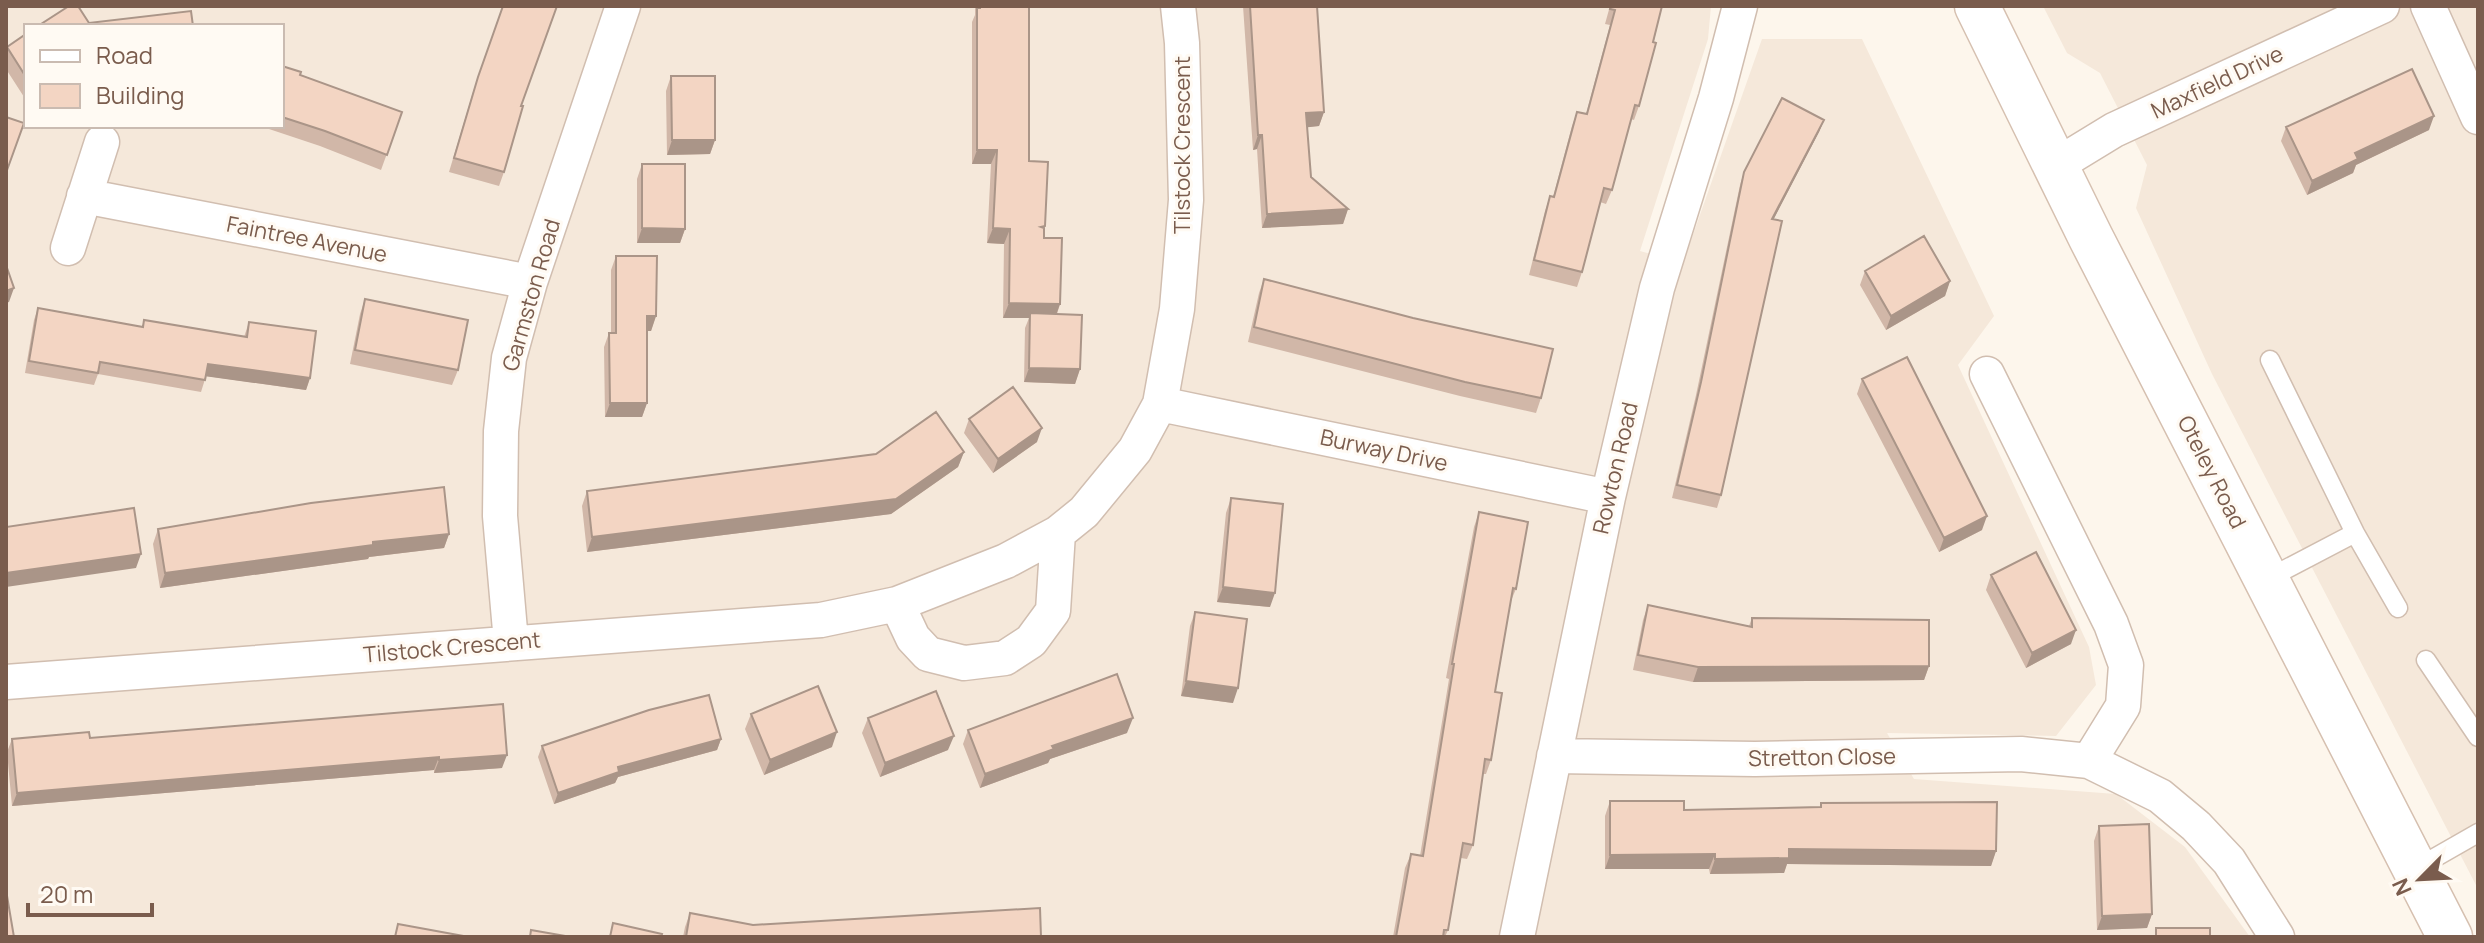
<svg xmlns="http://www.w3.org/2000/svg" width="2484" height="943" viewBox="0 0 2484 943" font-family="Manrope,sans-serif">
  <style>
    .residential { fill: #f5e8da; fill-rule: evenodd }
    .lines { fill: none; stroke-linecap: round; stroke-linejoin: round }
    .lane-casing { stroke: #d1beb0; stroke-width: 21 }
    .street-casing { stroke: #d1beb0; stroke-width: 37 }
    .secondary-casing { stroke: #d6c0b0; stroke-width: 47 }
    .lane { stroke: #fff; stroke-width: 18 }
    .street { stroke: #fff; stroke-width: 34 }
    .secondary { stroke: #fff; stroke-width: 44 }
    .wall { fill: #d1b7a8 }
    .shaded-wall { fill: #aa9588 }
    .building { fill: #f3d5c3; stroke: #aa9588; stroke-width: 2 }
    .labels { text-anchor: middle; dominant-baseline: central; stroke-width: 6; stroke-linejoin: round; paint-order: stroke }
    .street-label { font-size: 22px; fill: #7a5c4d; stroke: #fffaf3 }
  </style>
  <rect width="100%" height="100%" fill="#fdf6ec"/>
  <!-- residential -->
  <path class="residential" d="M6 6H1711L1708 39 1640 251 1683 263 1762 39H1862L1994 316 1958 365 2089 647 2096 685 2056 736 1887 733 1914 779 2116 794 2185 847 2250 937H6ZM26 26H282V126H26Z
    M2043 6H2478V889L2212 374 2136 208 2147 165 2100 73 2067 53Z"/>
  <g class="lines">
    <!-- lane casing -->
    <g class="lane-casing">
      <path id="lane" d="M2270 360 2355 533 2398 608
        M2267 579 2355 533
        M2426 660 2478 737
        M2415 869 2478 833"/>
    </g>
    <!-- street casing -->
    <g class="street-casing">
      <path id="street" d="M2428 6 2478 117
        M2055 166 2114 130 2382 6
        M84 196 530 282
        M68 248 102 142
        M1987 374 2111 624 2126 665 2123 706 2089 761
        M1160 404 1608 497
        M897 604 913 638 928 654 964 663 1005 658 1031 641 1053 611 1058 533
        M511 642 500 516 501 431 509 358 530 282 623 6
        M6 682 821 620 897 604 1006 561 1058 533 1084 512 1135 450 1160 404 1177 309 1186 200 1182 43 1178 6
        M1554 756 1755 759 2021 754 2089 761 2160 796 2196 826 2229 861 2277 937
        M1517 937 1608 497 1657 288 1716 98 1740 6"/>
    </g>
    <!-- secondary casing -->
    <g class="secondary-casing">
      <path id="secondary" d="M1977 6 2091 238 2450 937"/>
    </g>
    <!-- lane -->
    <use href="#lane" class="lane"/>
    <!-- street -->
    <use href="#street" class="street"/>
    <!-- secondary -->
    <use href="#secondary" class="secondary"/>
  </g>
  <!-- wall -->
  <path class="wall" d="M503 6 521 106 504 172 499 186 449 172 473 92Z
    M975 6H1029V161L1044 228V238L1060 304 1057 314 1080 369 1075 384 1024 382 1025 328 1029 318H1003L1004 244 987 243 991 164H972V22L975 15Z
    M1243 6H1317L1324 112 1319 126 1307 127 1311 177 1348 209 1343 224 1262 228 1257 149 1253 150Z
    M1610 6H1662L1639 106 1634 120 1631 119 1612 190 1606 204 1600 202 1582 272 1577 287 1529 275 1545 211 1550 196 1553 197 1572 126 1577 112 1586 114 1610 25 1605 24Z
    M26 34V100L6 69 7 47Z
    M282 66 300 75 402 112 381 170 320 146 260 126H282Z
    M671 76 715 140 710 154 667 155 666 91Z
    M1824 120 1819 132 1773 220 1721 495 1717 508 1672 498 1696 395 1740 185 1744 172Z
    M2286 127 2429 130 2356 165 2353 173 2307 195 2281 141Z
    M642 164 685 229 680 243H637V179Z
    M616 256 656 316 651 331H647V403L642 417H605L604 347 609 333H611V270Z
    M1865 271 1950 281 1945 296 1886 330 1860 285Z
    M1264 279 1541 398 1536 413 1460 396 1248 342 1259 293Z
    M365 299 458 370 452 385 350 364 360 314Z
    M38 308 142 327 144 320 244 337 249 322 310 378 306 390 206 376 201 392 98 374 94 385 25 373 34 320Z
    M1862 379 1982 530 1939 552 1857 394Z
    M969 419 1037 442 993 473 964 433Z
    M964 452 958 467 891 514 587 552 582 506 587 491Z
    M1231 498 1270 607 1217 602 1226 513Z
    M1479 512 1516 589 1510 603 1495 692 1491 760 1486 774H1483L1473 845 1467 859 1461 858 1448 930 1445 937H1393L1405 868 1411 854 1420 856 1449 679 1446 678 1474 527Z
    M158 529 449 534 444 548 369 557 368 559 160 588 153 544Z
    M1991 575 2071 644 2026 668 1986 590Z
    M1648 605 1749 626 1752 618 1929 666 1924 680 1693 682 1633 670 1643 620Z
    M1195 612 1233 703 1181 696 1190 626Z
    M503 704 502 768 434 773V770L12 806 7 752 12 739 90 738Z
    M751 714 832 747 764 775 745 729Z
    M868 718 948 750 880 777 862 733Z
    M968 730 1127 733 1050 759 1048 763 980 788 963 744Z
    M721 739 717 750 618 777 615 783 554 804 538 757 542 746Z
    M1610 801 1684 810 1820 807 1821 803 1996 851 1991 866 1787 864 1784 873 1710 874 1709 869H1605V816Z
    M2099 826 2152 914 2147 928 2097 930 2094 841Z
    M690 913 753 925 1041 937H683L685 927Z"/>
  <!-- shaded-wall -->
  <path class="shaded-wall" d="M1324 112 1319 126 1301 128 1306 113Z
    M2434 116 2429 130 2356 165 2353 173 2307 195 2312 181 2355 153Z
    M1824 120 1819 132 1767 232 1772 219Z
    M1258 135H1262L1257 149 1253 150Z
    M672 140H715L710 154 667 155Z
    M977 150H997L991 164H972Z
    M1348 209 1343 224 1262 228 1267 214Z
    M642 228 685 229 680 243H637Z
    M993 228 1010 229 1004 244 987 243Z
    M1950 281 1945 296 1886 330 1891 316Z
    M14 288 9 302 6 303V291Z
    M1009 303 1060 304 1055 318 1030 313 1029 318H1003Z
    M647 316H656L651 331H642Z
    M208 364 310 378 306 390 204 376Z
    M1029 368 1080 369 1075 384 1024 382Z
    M610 403H647L642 417H605Z
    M1042 428 1037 442 993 473 998 459Z
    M964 452 958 467 891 514 587 552 592 537Z
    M1987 516 1982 530 1939 552 1944 538Z
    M449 534 444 548 369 557 368 559 160 588 165 573 373 542Z
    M141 554 136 568 6 587V573Z
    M1223 587 1275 593 1270 607 1217 602Z
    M2076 630 2071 644 2026 668 2032 653Z
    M1929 666 1924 680 1693 682 1698 667Z
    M1186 681 1238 688 1233 703 1181 696Z
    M1133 718 1127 733 1050 759 1048 763 980 788 985 774 1052 746Z
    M837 732 832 747 764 775 770 760Z
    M954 736 948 750 880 777 885 763Z
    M721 739 717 750 618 777 615 783 554 804 558 793 618 767Z
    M507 755 502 768 434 773 439 760Z
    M439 757 434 770 12 806 17 793Z
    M1789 849 1996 851 1991 866 1787 864 1784 873 1710 874 1715 859Z
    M1715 854 1709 869H1605L1610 855Z
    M2152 914 2147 928 2097 930 2102 916Z"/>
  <!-- building -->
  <path class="building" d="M69 6H78L89 23 191 11 193 26H38Z
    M503 6H557L521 106H523L504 172 454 158 478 77Z
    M980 6H1029V161L1048 162 1045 226 1041 227 1044 228V238H1062L1060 304 1009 303 1010 229 993 228 997 150H977V8H980Z
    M1250 6H1317L1324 112 1306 113 1311 177 1348 209 1267 214 1262 135H1258Z
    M1611 6H1662L1653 42 1656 43 1639 106 1635 105 1612 190 1604 188 1582 272 1534 260 1550 196 1554 197 1577 112 1587 114 1615 10 1610 9Z
    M26 34V77L7 47Z
    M282 66 301 72 300 75 402 112 387 155 325 131 282 117Z
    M2412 69 2434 116 2355 153 2358 159 2312 181 2286 127Z
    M671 76H715V140H672Z
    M1782 98 1824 120 1772 219 1782 221 1721 495 1677 485 1701 382 1744 172Z
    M6 117 24 123 6 173Z
    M642 164H685V229L642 228Z
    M1924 236 1950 281 1891 316 1865 271Z
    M616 256H657L656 316H647V403H610L609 333H616Z
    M6 265 14 288 6 291Z
    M1264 279 1413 318 1553 349 1541 398 1465 382 1254 327Z
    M365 299 468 320 458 370 355 350Z
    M38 308 143 327 144 320 247 337 249 322 316 331 310 378 208 364 205 380 100 362 98 373 29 361Z
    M1030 313 1082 315 1080 369 1029 368Z
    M1907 357 1987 516 1944 538 1862 379Z
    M1013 387 1042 428 998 459 969 419Z
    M936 412 964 452 896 499 592 537 587 491 876 454Z
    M444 487 449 534 373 542V545L165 573 158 529 311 503Z
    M1231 498 1283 504 1275 593 1223 587Z
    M134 508 141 554 6 573V527Z
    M1479 512 1528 522 1516 589 1513 588 1495 692 1502 693 1491 760 1485 759 1473 845 1463 843 1448 930H1444L1443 937H1396L1411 854 1423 856 1454 664H1452Z
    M2036 552 2076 630 2032 653 1991 575Z
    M1648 605 1752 627V618L1929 620V666L1698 667 1638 655Z
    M1195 612 1247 619 1238 688 1186 681Z
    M1117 674 1133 718 1052 746 1054 749 985 774 968 730Z
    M818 686 837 732 770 760 751 714Z
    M936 691 954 736 885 763 868 718Z
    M709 695 721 739 618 767 619 772 558 793 542 746 649 710Z
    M503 704 507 755 439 760V757L17 793 12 739 89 732 90 738Z
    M1610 801H1684V810L1821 807V803L1997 802 1996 851 1789 849V858L1715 859V854L1610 855Z
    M2149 824 2152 914 2102 916 2099 826Z
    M6 890 14 937H6Z
    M1040 908 1041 937H686L690 913 753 925Z
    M613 923 662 934 661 937H610Z
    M398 924 469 937H395Z
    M2156 928H2210V937H2156Z
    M531 930 571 937H530Z
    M1147 936V937H1116Z"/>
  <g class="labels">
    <!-- street labels -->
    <g class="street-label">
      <text transform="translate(2217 82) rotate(-25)">Maxfield Drive</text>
      <text transform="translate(1182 145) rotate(-90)">Tilstock Crescent</text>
      <text transform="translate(307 239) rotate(11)">Faintree Avenue</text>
      <text transform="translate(531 295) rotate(-74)">Garmston Road</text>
      <text transform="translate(1384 450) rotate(12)">Burway Drive</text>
      <text transform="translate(1615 468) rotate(-77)">Rowton Road</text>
      <text transform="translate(2212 472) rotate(63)">Oteley Road</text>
      <text transform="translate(452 647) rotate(-5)">Tilstock Crescent</text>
      <text transform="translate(1822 757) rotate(-1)">Stretton Close</text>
    </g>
  </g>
  <!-- border -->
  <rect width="2484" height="943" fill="none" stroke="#7a5c4d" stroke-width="16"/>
  <!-- legend -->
  <rect x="24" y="24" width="260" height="104" fill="#fffaf3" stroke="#cabbb1" stroke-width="2"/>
  <rect x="40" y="50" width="40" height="12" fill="#ffffff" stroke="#cabbb1" stroke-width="2"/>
  <text x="96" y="64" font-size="24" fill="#7a5c4d">Road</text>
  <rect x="40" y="84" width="40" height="24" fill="#f3d5c3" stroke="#cabbb1" stroke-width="2"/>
  <text x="96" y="104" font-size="24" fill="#7a5c4d">Building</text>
  <!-- north arrow -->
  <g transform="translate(2420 879) rotate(246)" stroke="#fffaf3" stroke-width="6" paint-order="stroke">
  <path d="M0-6L14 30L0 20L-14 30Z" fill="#7a5c4d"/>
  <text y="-12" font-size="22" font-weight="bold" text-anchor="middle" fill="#7a5c4d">N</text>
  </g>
  <!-- scale -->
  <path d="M28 903v12h124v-12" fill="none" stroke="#7a5c4d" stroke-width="4"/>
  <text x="40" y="903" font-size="24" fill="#7a5c4d" stroke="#fffaf3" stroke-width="6" paint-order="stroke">20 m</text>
</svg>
